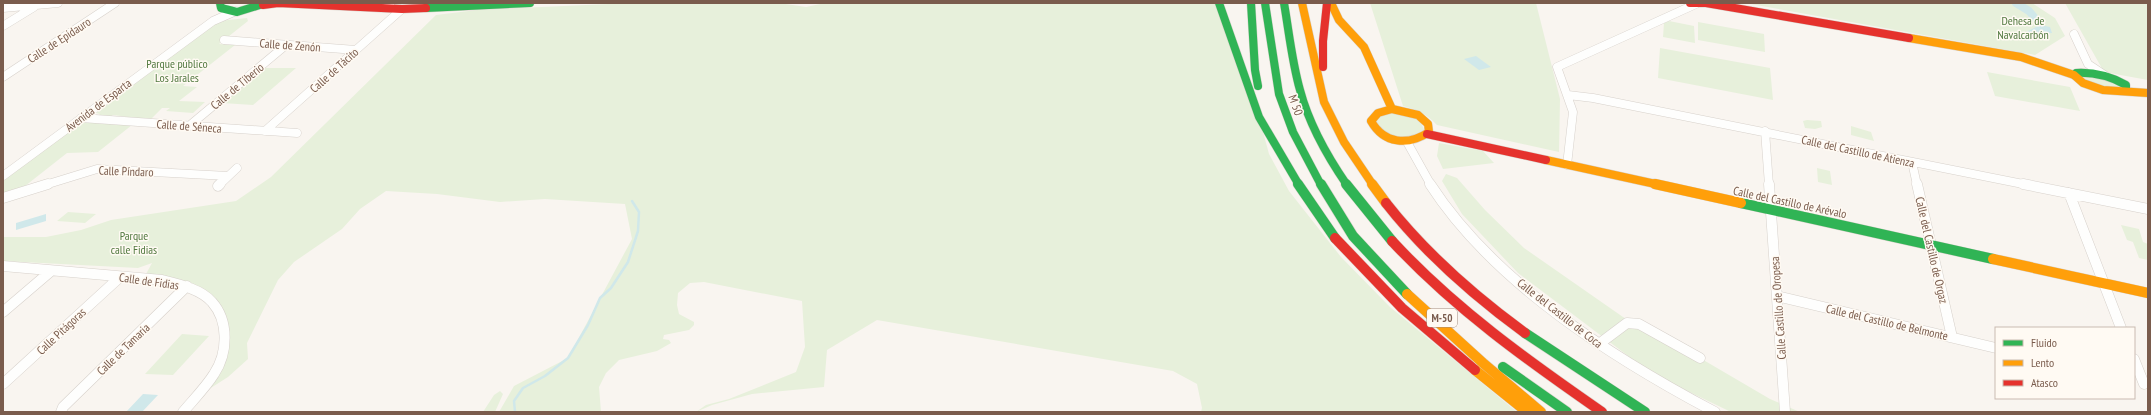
<svg xmlns="http://www.w3.org/2000/svg" width="2151" height="415" viewBox="0 0 2151 415" font-family="'PT Sans Narrow',sans-serif">
  <style>
    .green { fill: #e7f0db }
    .water { fill: #d0e8ea }
    .lines { fill: none; stroke-linecap: round; stroke-linejoin: round }
    .stream { stroke: #d0e8ea; stroke-width: 2.5 }
    .canal { stroke: #d0e8ea; stroke-width: 8 }
    .street-far1-casing { stroke: #d7d1cb; stroke-width: 9 }
    .street-casing { stroke: #d7d1cb; stroke-width: 11 }
    .fast-far1-casing { stroke: #d9d2cb; stroke-width: 9 }
    .fast-casing { stroke: #d9d2cb; stroke-width: 11 }
    .slow-far1-casing { stroke: #d9d2cb; stroke-width: 9 }
    .slow-casing { stroke: #d9d2cb; stroke-width: 11 }
    .jam-far1-casing { stroke: #d9d2cb; stroke-width: 9 }
    .jam-casing { stroke: #d9d2cb; stroke-width: 11 }
    .street-far1 { stroke: #fefefd; stroke-width: 8 }
    .street { stroke: #fefefd; stroke-width: 10 }
    .fast-far1 { stroke: #30b455; stroke-width: 8 }
    .fast { stroke: #30b455; stroke-width: 10 }
    .slow-far1 { stroke: #ff9f0a; stroke-width: 8 }
    .slow { stroke: #ff9f0a; stroke-width: 10 }
    .jam-far1 { stroke: #e5322d; stroke-width: 8 }
    .jam { stroke: #e5322d; stroke-width: 10 }
    .labels { text-anchor: middle; dominant-baseline: central; stroke-width: 3; stroke-linejoin: round; paint-order: stroke }
    .shield { fill: #fffaf3; stroke: #a28b7f; stroke-width: 1 }
    .shield-label { font-size: 11px; font-weight: bold; fill: #7a5c4d }
    .park-label { font-size: 12px; fill: #537a41; stroke: #fffaf3 }
    .street-label { font-size: 12px; fill: #7a5c4d; stroke: #fffaf3 }
  </style>
  <rect width="100%" height="100%" fill="#f9f5f0"/>
  <!-- green -->
  <path class="green" d="M631 3H779L806 7 825 3H1219L1259 117 1269 154 1289 191 1341 257 1390 307 1517 412H1201L1202 408 1197 384 1173 371 877 320 827 350 824 387 752 394 712 405 696 412 706 405 729 399 796 372 805 347 802 301 704 282 690 283 678 293 677 305 679 314 694 322V325L689 330 664 335 663 339 669 340 671 343 657 351 619 360 606 373 599 387 601 412H499L514 386 568 358 632 239 625 204 545 199 500 202 437 194 386 191 360 209 342 229 294 262 278 280 247 343 248 359 228 377 195 398 215 373 225 344 212 301 146 274 152 263 138 268 3 261V237H46L81 230 111 220 236 201 271 177 436 15 477 10Z
    M1370 3H1536L1560 99 1559 152 1437 125C1427 114 1417 110 1403 106Z
    M1745 3H2032L2055 18 2065 36 2035 55Z
    M2065 3H2148V80L2104 72Z
    M247 18 248 21 219 44 235 45 183 86 197 87 179 101 205 102 193 113 166 111 170 108H162L150 120 113 115 110 117 98 116 100 114 96 113 219 21Z
    M1669 21 1694 26 1695 43 1663 37 1664 23Z
    M1698 22 1764 34 1765 52 1698 40Z
    M1660 48 1770 68 1773 100 1658 78Z
    M262 68H296L253 105 222 103Z
    M1987 72 2070 87 2080 111 1995 96Z
    M2083 75 2113 81 2122 88 2102 87 2081 78Z
    M1392 112 1419 119 1425 131 1407 140 1382 134 1376 119 1380 115Z
    M1807 120 1821 121 1822 127 1815 129 1805 128 1803 121Z
    M81 121 132 125 98 152 67 153 20 190 3 196V181Z
    M1851 126 1871 132 1874 141 1851 135Z
    M1439 143 1483 151 1494 163 1443 169 1437 156Z
    M1817 168 1830 171 1832 185 1818 182Z
    M1446 174 1457 178 1485 210 1524 248 1623 317 1700 358 1770 399 1800 412H1731L1652 374 1518 273 1462 214 1442 181Z
    M68 212 96 214 85 223 57 221Z
    M2121 225 2139 229 2143 242 2148 244V260L2139 258 2133 242 2127 240Z
    M182 334 209 336 173 375 145 374Z
    M500 391 503 394 495 412H483L494 395Z"/>
  <!-- water -->
  <path class="water" d="M2037 24 2050 27 2052 33 2025 35 2022 34 2036 27Z
    M1476 56 1491 67 1479 70 1464 59Z
    M46 214V221L16 230V223Z
    M143 394 158 395 142 412H126Z"/>
  <g class="lines">
    <!-- stream -->
    <path class="stream" d="M515 412 514 401 523 388 545 376 568 358 588 325 600 298 611 288 628 262 638 231 639 212 632 201"/>
    <!-- canal -->
    <path class="canal" d="M2016 3 2029 11 2040 24"/>
    <!-- street-far1 casing -->
    <g class="street-far1-casing">
      <path id="street-far1" d="M388 3 390 4
        M3 8 58 3
        M3 26 34 7
        M2074 34 2088 64 2106 76
        M224 40 356 50
        M3 77 115 3
        M1568 95 1593 98 2028 185
        M81 118 297 133
        M189 126 286 45
        M265 131 402 9
        M1765 131 1769 185
        M1407 142 1431 185
        M1912 162 1917 185
        M1567 165 1573 112 1557 67 1696 4
        M3 176 213 21 236 11
        M45 185 97 169 228 176
        M219 185 237 168"/>
    </g>
    <!-- street casing -->
    <g class="street-casing">
      <path id="street" d="M1430 184C1494 283 1613 358 1715 412
        M1769 184 1785 412
        M1917 184 1952 337
        M2023 184 2148 209
        M218 186 220 184
        M2069 193 2121 328
        M3 198 48 184
        M3 266 162 280C178 284 201 289 212 302 229 321 228 353 214 374 206 387 193 400 183 412
        M1777 296 1996 348
        M3 312 51 271
        M1599 344 1627 323 1639 324 1700 358
        M2134 359 2144 384
        M3 384 120 277
        M61 412 63 407 187 286"/>
    </g>
    <!-- fast-far1 casing -->
    <g class="fast-far1-casing">
      <path id="fast-far1" d="M220 3 221 8 237 12 266 3
        M1219 3 1259 117 1299 185
        M1251 3 1255 70 1258 86
        M1265 3 1279 94 1293 132 1321 185
        M1284 3C1289 32 1292 62 1300 90 1309 124 1327 156 1347 185
        M426 8 530 3
        M2074 75 2076 73C2094 72 2110 76 2126 85V91"/>
    </g>
    <!-- fast casing -->
    <g class="fast-casing">
      <path id="fast" d="M1298 184 1335 238
        M1321 184 1353 236 1407 294
        M1346 184 1392 241
        M1741 203 1993 259
        M1525 333 1645 412
        M1503 367 1567 412"/>
    </g>
    <!-- slow-far1 casing -->
    <g class="slow-far1-casing">
      <path id="slow-far1" d="M1302 3 1324 102 1344 142 1373 185
        M1331 3 1339 20 1364 47 1392 109
        M1909 38 2021 57 2074 75 2083 83 2103 90 2148 93
        M1392 109 1418 115 1428 124 1429 132C1408 146 1384 144 1371 121L1378 113Z
        M1546 160 1660 185"/>
    </g>
    <!-- slow casing -->
    <g class="slow-casing">
      <path id="slow" d="M1372 184 1386 203
        M1655 184 1741 203
        M1993 259 2148 293
        M1407 294 1483 363 1541 412
        M1475 370 1527 412"/>
    </g>
    <!-- jam-far1 casing -->
    <g class="jam-far1-casing">
      <path id="jam-far1" d="M1690 3H1706
        M1706 3 1909 38
        M263 5 278 3 402 9 426 8
        M1323 67V41L1327 3
        M1427 134 1546 160"/>
    </g>
    <!-- jam casing -->
    <g class="jam-casing">
      <path id="jam" d="M1386 203C1426 254 1473 295 1525 333
        M1335 238 1402 308 1475 370
        M1392 241C1454 308 1527 360 1602 412"/>
    </g>
    <!-- street-far1 -->
    <use href="#street-far1" class="street-far1"/>
    <!-- street -->
    <use href="#street" class="street"/>
    <!-- fast-far1 -->
    <use href="#fast-far1" class="fast-far1"/>
    <!-- fast -->
    <use href="#fast" class="fast"/>
    <!-- slow-far1 -->
    <use href="#slow-far1" class="slow-far1"/>
    <!-- slow -->
    <use href="#slow" class="slow"/>
    <!-- jam-far1 -->
    <use href="#jam-far1" class="jam-far1"/>
    <!-- jam -->
    <use href="#jam" class="jam"/>
  </g>
  <g class="labels">
    <!-- shield labels -->
    <rect class="shield" x="1427" y="309" width="30" height="18" rx="3"/>
    <g class="shield-label">
      <text x="1442" y="318">M-50</text>
    </g>
    <!-- park labels -->
    <g class="park-label">
      <text x="2023" y="20">Dehesa de<tspan x="2023" dy="14">Navalcarbón</tspan></text>
      <text x="177" y="63">Parque público<tspan x="177" dy="14">Los Jarales</tspan></text>
      <text x="134" y="235">Parque<tspan x="134" dy="14">calle Fidias</tspan></text>
    </g>
    <!-- street labels -->
    <g class="street-label">
      <text transform="translate(59 40) rotate(-33)">Calle de Epidauro</text>
      <text transform="translate(290 45) rotate(4)">Calle de Zenón</text>
      <text transform="translate(334 70) rotate(-42)">Calle de Tácito</text>
      <text transform="translate(237 86) rotate(-40)">Calle de Tiberio</text>
      <text transform="translate(98 105) rotate(-37)">Avenida de Esparta</text>
      <text transform="translate(1296 105) rotate(71)">M 50</text>
      <text transform="translate(189 126) rotate(4)">Calle de Séneca</text>
      <text transform="translate(1858 151) rotate(12)">Calle del Castillo de Atienza</text>
      <text transform="translate(126 171) rotate(2)">Calle Píndaro</text>
      <text transform="translate(1790 202) rotate(12)">Calle del Castillo de Arévalo</text>
      <text transform="translate(1932 250) rotate(77)">Calle del Castillo de Orgaz</text>
      <text transform="translate(149 281) rotate(8)">Calle de Fidias</text>
      <text transform="translate(1778 308) rotate(-94)">Calle Castillo de Oropesa</text>
      <text transform="translate(1560 313) rotate(38)">Calle del Castillo de Coca</text>
      <text transform="translate(1887 322) rotate(13)">Calle del Castillo de Belmonte</text>
      <text transform="translate(61 331) rotate(-43)">Calle Pitágoras</text>
      <text transform="translate(123 349) rotate(-44)">Calle de Tamaria</text>
    </g>
  </g>
  <!-- border -->
  <rect width="2151" height="415" fill="none" stroke="#7a5c4d" stroke-width="8"/>
  <!-- legend -->
  <rect x="1995" y="327" width="140" height="72" fill="#fffaf3" stroke="#cabbb1"/>
  <rect x="2003" y="340" width="20" height="6" fill="#30b455" stroke="#cabbb1"/>
  <text x="2031" y="347" font-size="12" fill="#7a5c4d">Fluido</text>
  <rect x="2003" y="360" width="20" height="6" fill="#ff9f0a" stroke="#cabbb1"/>
  <text x="2031" y="367" font-size="12" fill="#7a5c4d">Lento</text>
  <rect x="2003" y="380" width="20" height="6" fill="#e5322d" stroke="#cabbb1"/>
  <text x="2031" y="387" font-size="12" fill="#7a5c4d">Atasco</text>
</svg>
